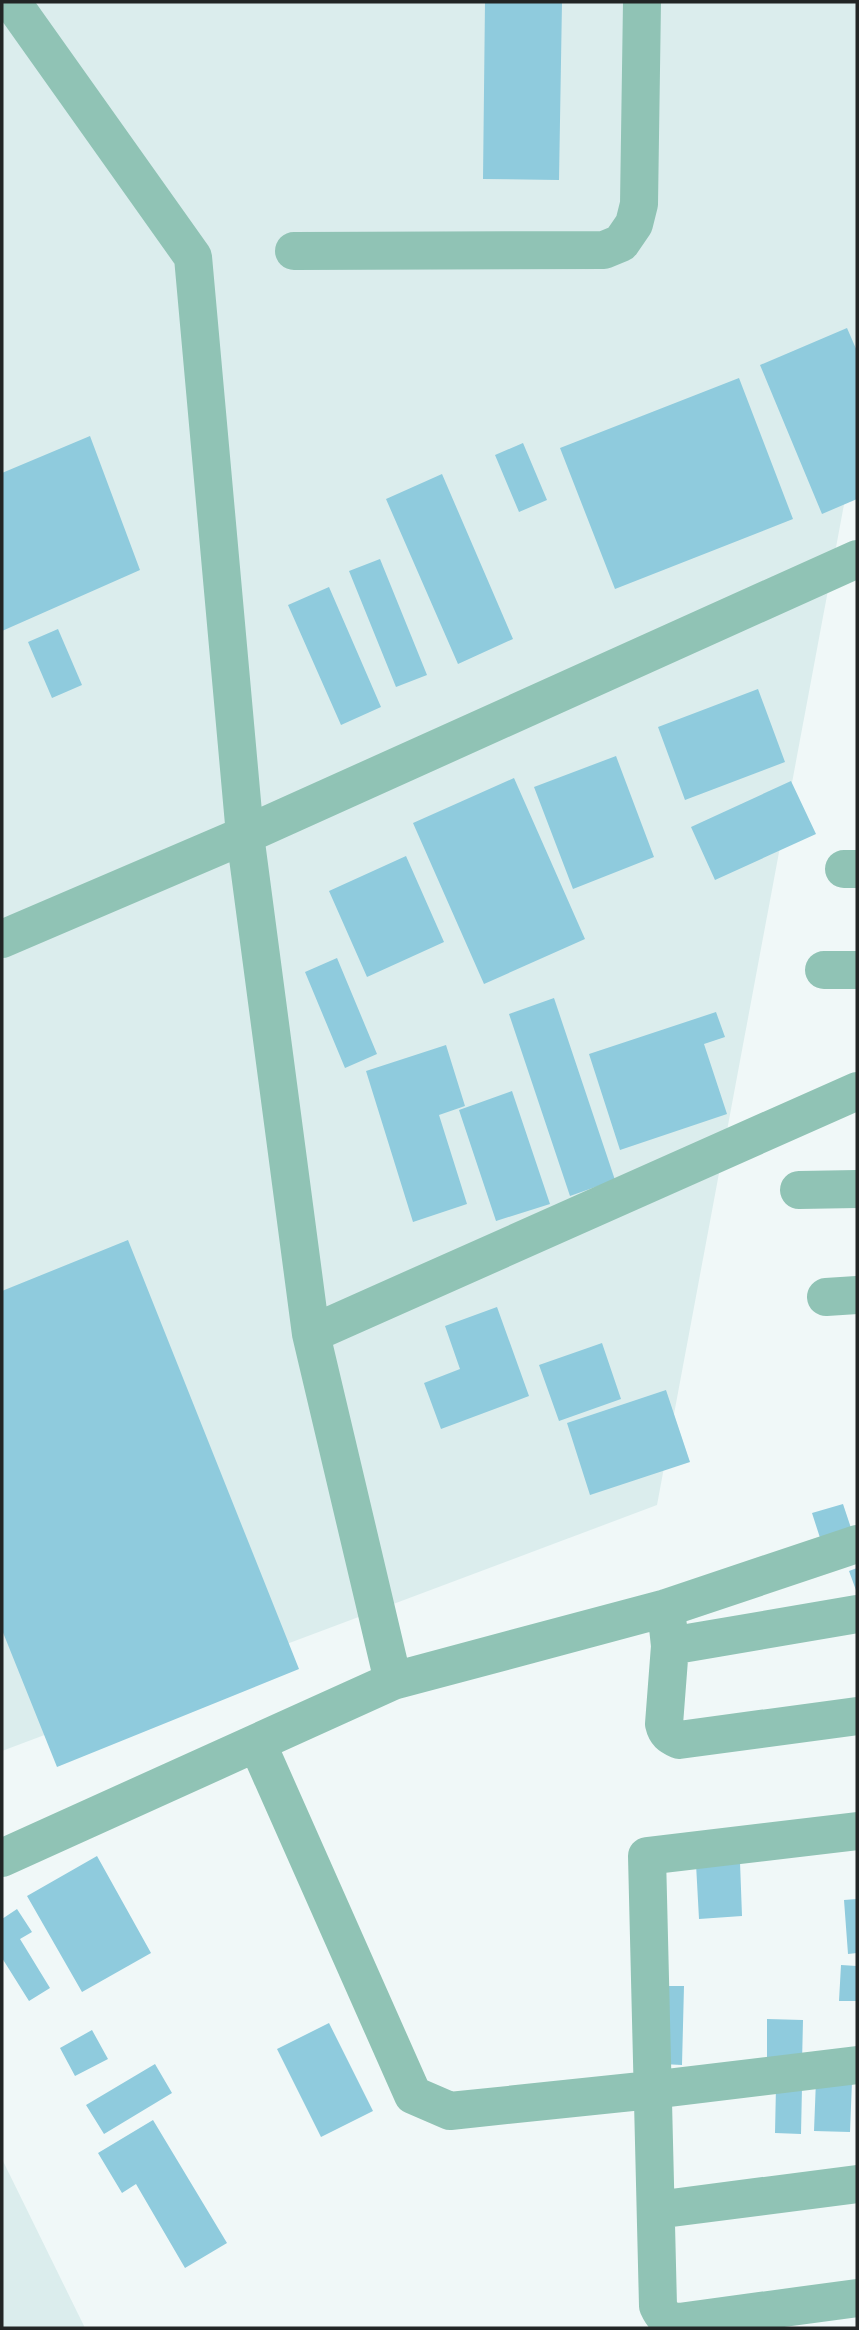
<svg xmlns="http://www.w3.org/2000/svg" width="859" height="2330" viewBox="0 0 859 2330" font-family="Inter,sans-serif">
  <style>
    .built { fill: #dbeded }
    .building { fill: #8fcbdd }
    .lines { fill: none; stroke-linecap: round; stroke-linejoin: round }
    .minor { stroke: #90c3b5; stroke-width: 38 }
  </style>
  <rect width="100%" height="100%" fill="#f0f8f8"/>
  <!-- built -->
  <path class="built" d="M2 2H857V435L657 1505 2 1751Z
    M2 2159 85 2328H2Z"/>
  <!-- building -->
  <path class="building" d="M485 2H562L559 180 483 179Z
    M847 328 857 351V499L822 514 760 365Z
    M739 378 793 519 615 589 560 448Z
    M90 436 140 570 2 631V473Z
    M523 443 547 500 519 512 495 455Z
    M442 474 513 639 458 664 386 499Z
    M380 559 427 675 396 687 349 571Z
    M329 587 381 707 341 725 288 605Z
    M58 629 82 685 52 698 28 642Z
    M758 689 785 762 685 800 658 727Z
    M616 756 654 857 573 889 534 787Z
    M514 778 585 939 484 984 413 823Z
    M791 781 816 834 715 880 691 827Z
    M406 856 444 942 367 977 329 891Z
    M337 958 377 1054 345 1068 305 972Z
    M554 998 615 1180 570 1196 509 1014Z
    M716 1012 725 1037 704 1044 727 1114 620 1150 589 1054Z
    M446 1045 465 1106 439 1115 467 1204 413 1222 366 1071Z
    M512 1091 550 1204 496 1221 459 1110Z
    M128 1240 299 1669 57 1767 2 1630V1291Z
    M497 1307 529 1396 441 1429 424 1383 460 1369 445 1326Z
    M602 1343 621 1399 559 1421 539 1365Z
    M666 1390 690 1462 590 1495 567 1423Z
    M843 1504 853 1534 822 1544 812 1513Z
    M857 1568V1593L849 1571Z
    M97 1856 151 1953 82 1992 27 1896Z
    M740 1862 742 1916 699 1919 696 1864Z
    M857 1899V1953L848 1954 844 1900Z
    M17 1909 32 1932 20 1939 50 1988 29 2001 2 1958V1919Z
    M841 1965 857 1966V2001H839Z
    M663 1986H684L682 2065 662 2064Z
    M767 2019 803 2020 802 2063 767 2062Z
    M329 2023 373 2111 321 2137 277 2049Z
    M92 2030 108 2059 75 2076 60 2048Z
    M155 2064 172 2093 104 2134 86 2105Z
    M816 2080 852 2081 850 2132 814 2131Z
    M776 2086 802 2087 801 2134 775 2133Z
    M153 2120 227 2243 185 2268 136 2184 122 2193 98 2153Z"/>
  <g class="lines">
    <!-- minor -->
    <path class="minor" d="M12 2 193 257 245 835 311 1334 393 1681
      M294 251 604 250 621 243 634 224 639 204 642 2
      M844 869H857
      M2 939 245 835 857 559
      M824 970H857
      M799 1190 857 1189
      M826 1297 857 1295
      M311 1334 857 1091
      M666 1608 670 1646 664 1724C666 1733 670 1736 679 1740L857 1716
      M670 1646 857 1614
      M257 1743 413 2095 450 2111 651 2090 857 2065
      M857 1831 647 1856 658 2306C663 2317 667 2321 679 2322L857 2298
      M2 1858 393 1681 666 1608 857 1544
      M656 2210 857 2184"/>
  </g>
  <!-- border -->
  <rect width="859" height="2330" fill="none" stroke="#222525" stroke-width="7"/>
</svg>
